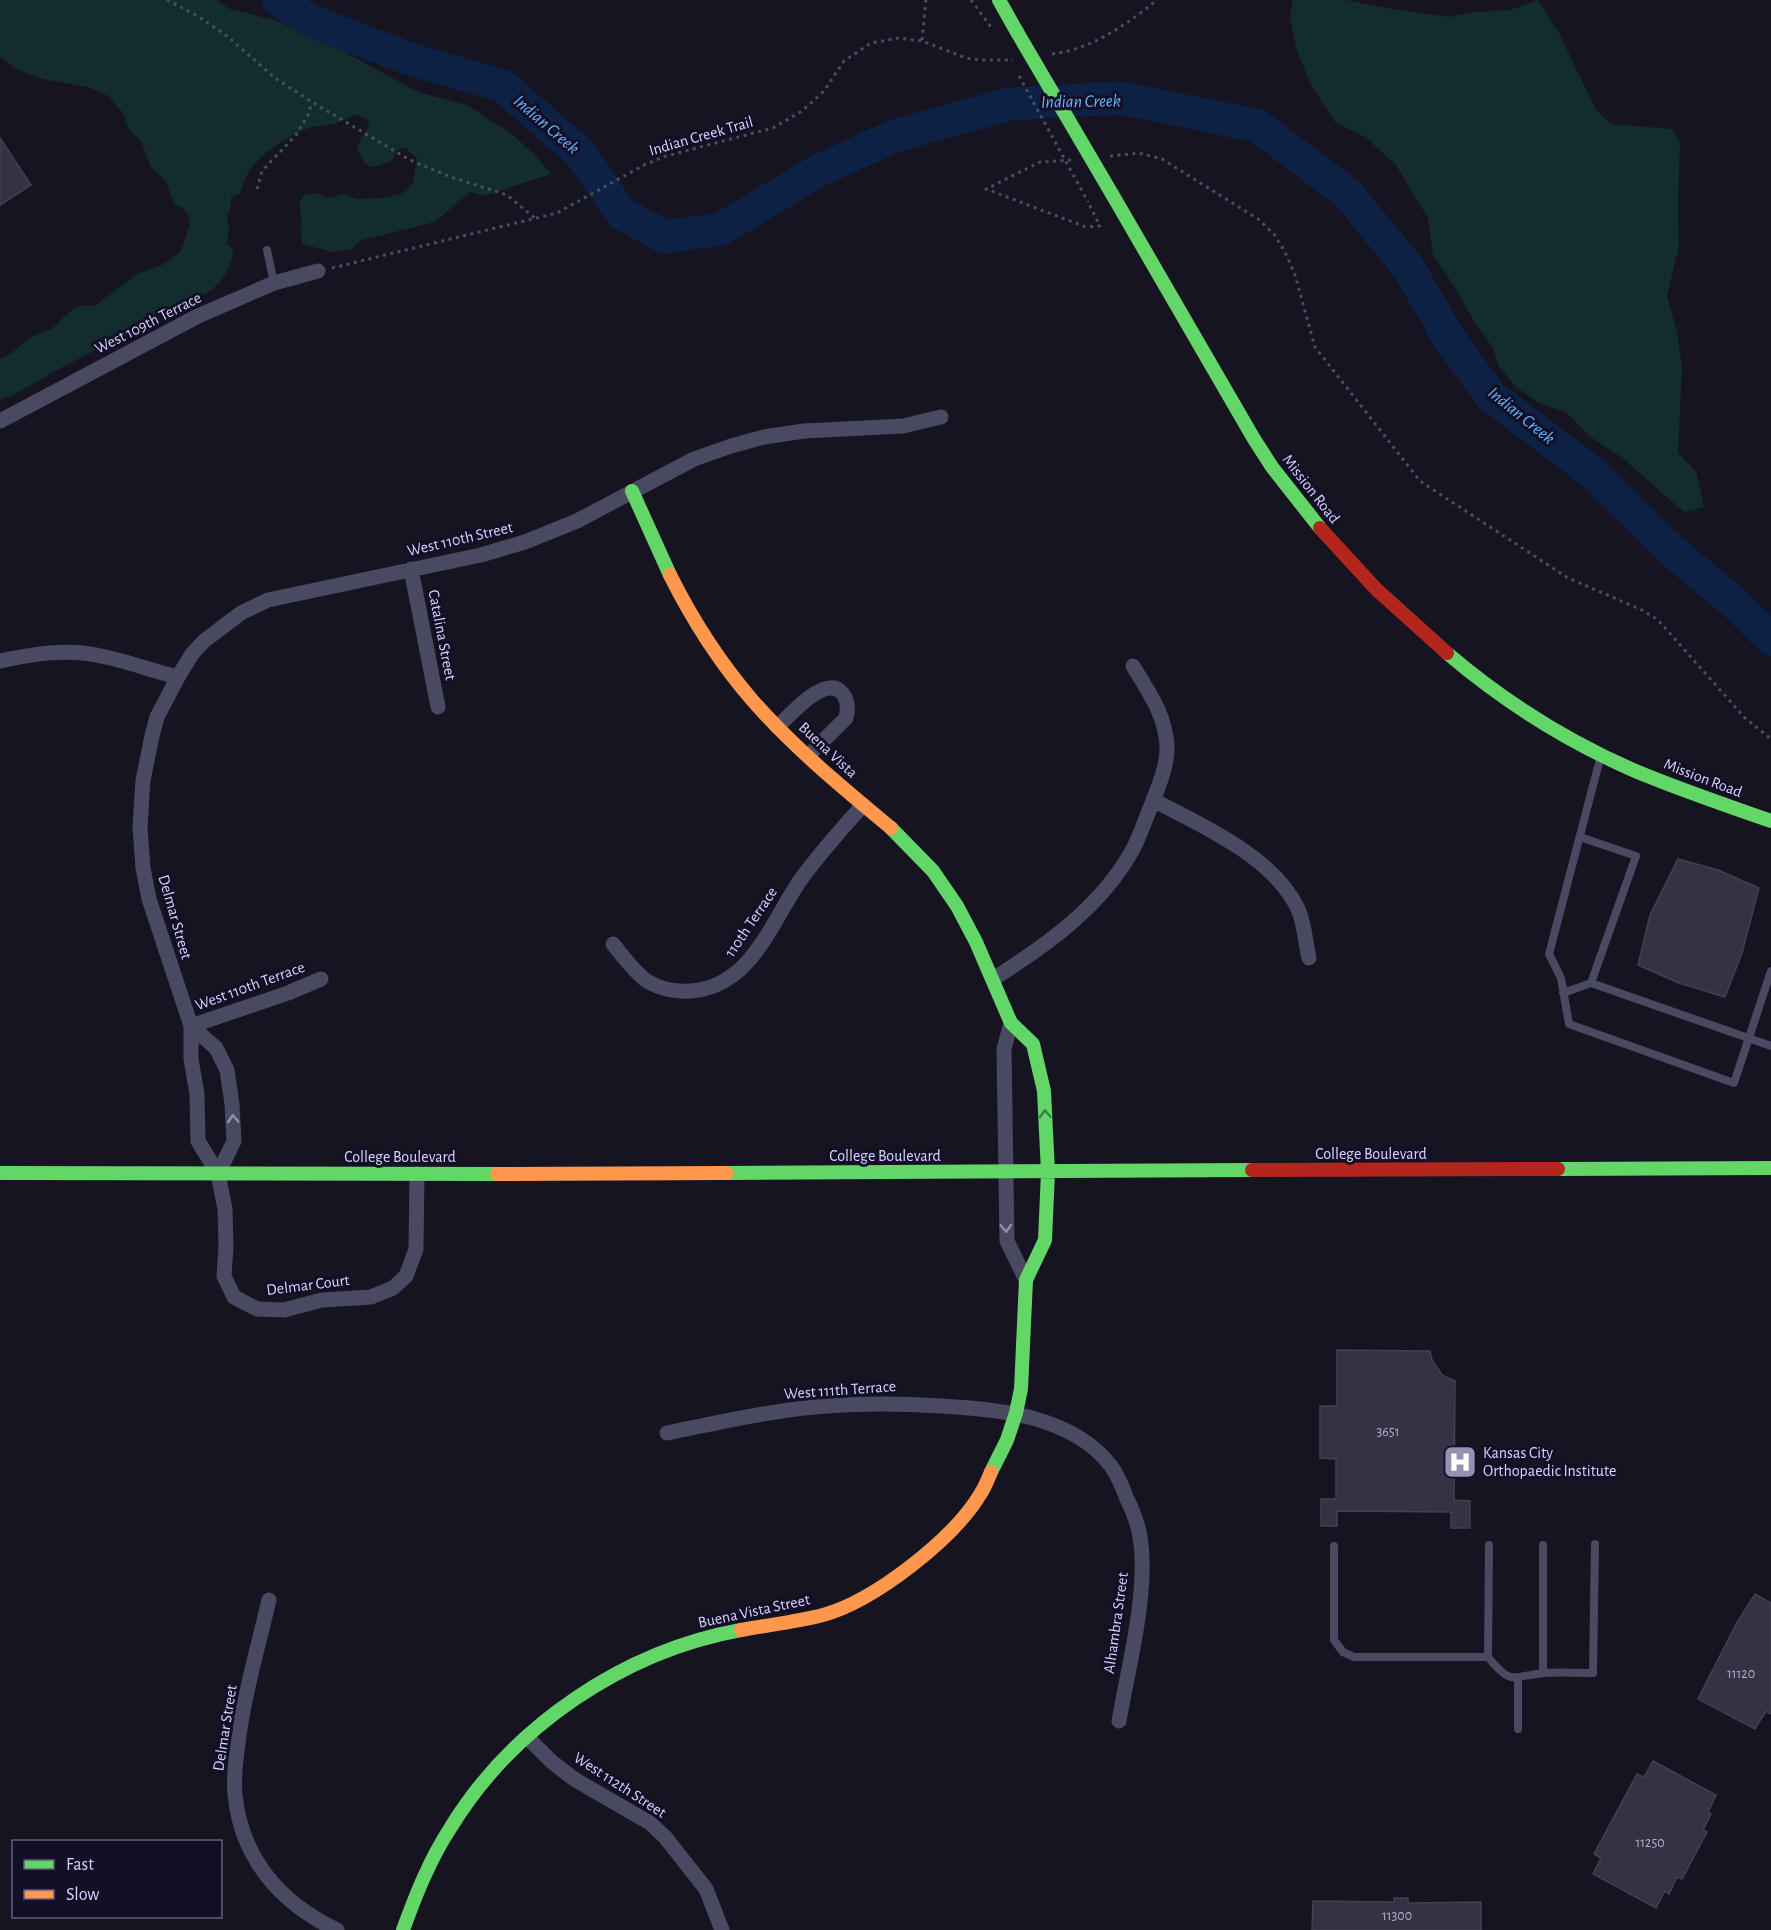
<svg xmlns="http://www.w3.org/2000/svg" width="1771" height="1930" viewBox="0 0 1771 1930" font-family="'Alegreya Sans',sans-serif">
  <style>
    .green { fill: #132c2d }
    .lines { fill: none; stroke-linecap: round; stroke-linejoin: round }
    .river { stroke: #0d2144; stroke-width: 33 }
    .building { fill: #343243; stroke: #433f54; stroke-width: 1.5 }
    .path { stroke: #44505f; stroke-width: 3; stroke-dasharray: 3 4.5; stroke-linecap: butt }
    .lane { stroke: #4a4962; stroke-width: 8 }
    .street { stroke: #4a4962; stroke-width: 15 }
    .fast { stroke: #63d668; stroke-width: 14 }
    .slow { stroke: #ff974d; stroke-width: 14 }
    .jam { stroke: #b3261e; stroke-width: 14 }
    .path-bridge { stroke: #44505f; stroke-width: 3; stroke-dasharray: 3 4.5; stroke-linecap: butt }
    .fast-bridge { stroke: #63d668; stroke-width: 14 }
    .oneway { stroke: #3f7c4a }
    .oneway2 { stroke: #928eb0 }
    .labels { text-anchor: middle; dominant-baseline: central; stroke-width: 6; stroke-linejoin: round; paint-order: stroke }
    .number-label { font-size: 14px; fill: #b0acd0 }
    .street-label { font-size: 16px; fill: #d9d4ff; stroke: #130f26 }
    .poi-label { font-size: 16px; fill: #d9d4ff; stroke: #130f26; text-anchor: start }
    .water-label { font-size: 18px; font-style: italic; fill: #62b6ff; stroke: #130f26 }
  </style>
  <rect width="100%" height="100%" fill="#161421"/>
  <!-- green -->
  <path class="green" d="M0 0H216L230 9 274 20 341 50 418 92 467 105 512 134 534 154 551 174 484 196 470 192 435 222 362 240 351 249 332 252 302 244C299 229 303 220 299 204L304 195 316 193 329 198 344 194 357 199 382 198 401 194 413 183 417 158 405 148 398 149 392 161 373 167 365 164 357 148 361 138 369 127 368 120C353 110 353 117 339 122 331 126 320 125 312 127 290 134 256 156 246 177 243 182 242 188 240 194L231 197V205L227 218 229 227 227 244 233 249C232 267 222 283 207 293L53 372 14 395 0 400V359C14 354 23 341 36 335 42 332 49 331 54 327 65 316 76 301 94 306L139 273 162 265 181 251 190 224 188 215 183 208 175 205 165 180 151 167 141 141 128 128 123 113 108 96 88 87 42 79 16 69 0 57Z
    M1293 0H1346L1387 8 1449 17 1473 12 1510 10 1538 0 1558 31 1596 110 1611 124 1672 129 1680 142 1678 206 1679 246 1667 296 1677 331 1682 367 1678 453 1696 471 1704 507 1684 512 1620 456 1589 436 1567 413 1539 403 1516 387 1498 365 1493 348 1475 323 1456 289 1433 255 1428 218 1396 165 1365 137 1335 122 1311 85 1296 48 1290 17Z"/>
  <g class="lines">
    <!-- river -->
    <path class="river" d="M279 0 308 20 413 60 503 86 581 154 621 213 665 237 721 229 818 171 894 136 1009 104 1120 98 1258 126 1347 193 1408 267 1450 340 1491 396 1593 473 1672 551 1738 606 1771 639"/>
  </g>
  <!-- building -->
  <path class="building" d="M0 138 31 185 0 205Z
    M1678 859 1718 870 1759 888 1742 953 1725 997 1679 983 1638 965 1650 915Z
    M1337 1350 1430 1351 1432 1360 1442 1375 1455 1381 1454 1500 1470 1501V1528H1451V1512L1337 1511V1526H1321V1499H1336V1459L1320 1458V1406H1337Z
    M1755 1594 1771 1603V1714L1766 1711 1755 1729 1698 1699 1736 1624Z
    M1653 1761 1716 1795 1708 1812 1711 1814 1703 1830 1707 1832 1682 1879 1677 1877 1669 1894 1665 1891 1656 1908 1593 1874 1601 1858 1594 1854 1637 1774 1644 1777Z
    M1394 1898H1408V1903L1481 1902V1930H1312L1313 1901 1394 1902Z"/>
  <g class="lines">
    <!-- path -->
    <path class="path" d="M167 0 196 15 227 36 275 78 312 102 410 160 451 177 507 195 536 219
      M971 0 993 30
      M922 40 926 0
      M1052 54C1092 49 1126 25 1157 0
      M1110 156 1139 153 1162 159 1258 219 1274 234 1285 252 1295 275 1315 347 1420 481 1568 578 1642 610 1658 620 1745 718 1771 739
      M1071 160 1040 162 986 189 1086 227 1100 226 1088 202
      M257 189 262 171 296 135 308 115 312 102
      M332 268 557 213 646 164 666 156 773 128 802 111 824 91 844 61 871 43 899 38 922 41 966 58 980 60H1013"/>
    <!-- lane -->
    <path class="lane" d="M267 250 274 283
      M1601 755 1549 954 1561 978 1569 1024 1734 1083 1771 971
      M1580 837 1636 856 1591 983 1771 1046
      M1563 993 1591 983
      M1489 1545 1488 1657C1513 1688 1513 1675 1545 1673 1561 1672 1577 1673 1593 1673L1595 1544
      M1543 1545V1673
      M1334 1546V1640L1343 1652 1354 1657H1488
      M1518 1729V1679"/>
    <!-- street -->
    <path class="street" d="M0 421 198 316 274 283 318 271
      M411 569 438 707
      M0 661C33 654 68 648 101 656 127 661 152 671 178 677
      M777 727C790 716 826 672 843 694 848 701 848 710 846 718L808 756
      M1153 800C1201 825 1274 857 1298 909 1305 925 1305 941 1309 958
      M613 944C622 955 636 974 647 981 660 989 677 992 691 991 750 987 770 925 799 882 818 855 841 830 863 805
      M993 979C1047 945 1102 906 1133 849 1140 836 1145 820 1151 806 1158 787 1168 766 1167 745 1165 714 1148 691 1133 666
      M1011 1023 1004 1049 1007 1241 1026 1280
      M191 1026 216 1048 227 1070 232 1104 234 1141 218 1174
      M191 1026 288 993 321 979
      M417 1174 416 1249 406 1276 393 1288 371 1297 322 1300 284 1310 257 1309 234 1297 224 1276 226 1247 225 1209 218 1174 198 1141 197 1094 191 1059V1026L149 899 143 868 140 827 143 780 152 736 157 717 178 677 192 654 204 641 241 613 268 600 481 555 525 542 577 521 694 459 731 446 764 437 804 431 903 426 941 417
      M667 1433C716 1423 765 1412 814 1407 857 1403 899 1403 941 1406 999 1409 1073 1416 1111 1466 1118 1476 1123 1488 1127 1499 1133 1511 1138 1524 1140 1537 1149 1591 1128 1668 1119 1721
      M269 1600C258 1647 244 1695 238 1743 236 1760 233 1777 235 1794 241 1858 280 1903 337 1930
      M527 1737 552 1762 574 1779 650 1823 665 1837 706 1889 722 1930"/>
    <!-- fast -->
    <path class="fast" d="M999 0 1017 32
      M1112 194 1254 439 1272 467 1320 528
      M632 491 670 575
      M1447 653C1502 700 1567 741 1633 770 1678 789 1725 805 1771 821
      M891 828 933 871 957 906 976 942 1011 1023 1033 1044 1044 1091 1048 1172 1045 1240 1026 1280 1021 1389 1016 1413 1007 1440 991 1472
      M1558 1169 1771 1168
      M0 1173 497 1174
      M727 1173 1252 1170
      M403 1930C416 1894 430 1859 451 1827 513 1726 624 1651 741 1630"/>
    <!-- slow -->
    <path class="slow" d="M670 575C692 619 720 663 753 701 794 748 843 788 891 828
      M497 1174 727 1173
      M741 1630C768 1625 796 1622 823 1615 874 1601 954 1539 981 1493 985 1487 988 1479 991 1472"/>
    <!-- jam -->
    <path class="jam" d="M1320 528 1376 589 1447 653
      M1252 1170 1558 1169"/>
    <!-- path-bridge -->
    <path class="path-bridge" d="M1019 76 1088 202"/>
    <!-- fast-bridge -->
    <path class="fast-bridge" d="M1017 32 1112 194"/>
  </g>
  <!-- one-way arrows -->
  <defs><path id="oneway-chevron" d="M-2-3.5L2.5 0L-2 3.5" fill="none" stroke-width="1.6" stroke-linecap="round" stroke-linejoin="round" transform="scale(1.5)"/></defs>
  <use class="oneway" href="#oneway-chevron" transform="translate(1045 1114) rotate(-93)"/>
  <g class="oneway2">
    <use href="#oneway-chevron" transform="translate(233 1119) rotate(-93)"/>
    <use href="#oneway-chevron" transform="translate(1006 1228) rotate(88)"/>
  </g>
  <!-- icons -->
  <defs>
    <g id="hospital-square" transform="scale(1.725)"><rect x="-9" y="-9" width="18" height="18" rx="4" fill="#9591b1" stroke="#130f26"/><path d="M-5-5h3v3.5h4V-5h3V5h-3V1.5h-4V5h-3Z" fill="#fff"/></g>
  </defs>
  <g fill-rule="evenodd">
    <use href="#hospital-square" x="1460" y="1462"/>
  </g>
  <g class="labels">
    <!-- number labels -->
    <g class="number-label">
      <text x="1388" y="1432">3651</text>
      <text x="1741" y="1674">11120</text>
      <text x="1650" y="1843">11250</text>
      <text x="1397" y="1916">11300</text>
    </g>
    <!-- street labels -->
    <g class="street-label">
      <text transform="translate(701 136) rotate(-16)">Indian Creek Trail</text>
      <text transform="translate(148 323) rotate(-27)">West 109th Terrace</text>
      <text transform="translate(1311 489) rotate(52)">Mission Road</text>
      <text transform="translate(460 539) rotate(-13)">West 110th Street</text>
      <text transform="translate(442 635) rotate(79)">Catalina Street</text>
      <text transform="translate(828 750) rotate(43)">Buena Vista</text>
      <text transform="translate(1703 778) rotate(21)">Mission Road</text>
      <text transform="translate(175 917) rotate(74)">Delmar Street</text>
      <text transform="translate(751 922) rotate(-56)">110th Terrace</text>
      <text transform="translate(250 986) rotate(-20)">West 110th Terrace</text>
      <text x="1371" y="1154">College Boulevard</text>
      <text x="885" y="1156">College Boulevard</text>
      <text x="400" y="1157">College Boulevard</text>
      <text transform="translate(308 1285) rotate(-7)">Delmar Court</text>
      <text transform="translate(840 1390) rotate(-4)">West 111th Terrace</text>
      <text transform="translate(754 1611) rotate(-12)">Buena Vista Street</text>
      <text transform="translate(1116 1623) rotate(-82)">Alhambra Street</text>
      <text transform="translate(225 1728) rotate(-81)">Delmar Street</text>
      <text transform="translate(620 1785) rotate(33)">West 112th Street</text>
    </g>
    <!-- poi labels -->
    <g class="poi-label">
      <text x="1483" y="1453">Kansas City<tspan x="1483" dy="18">Orthopaedic Institute</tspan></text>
    </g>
    <!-- water labels -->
    <g class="water-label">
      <text transform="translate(1081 102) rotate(-1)">Indian Creek</text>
      <text transform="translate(546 125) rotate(41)">Indian Creek</text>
      <text transform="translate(1521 416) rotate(39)">Indian Creek</text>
    </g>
  </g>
  <!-- legend -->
  <rect x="12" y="1840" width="210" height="78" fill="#130f26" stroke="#625e7d" stroke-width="1.5"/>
  <rect x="24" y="1860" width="30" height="9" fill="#63d668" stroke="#625e7d" stroke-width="1.5"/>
  <text x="66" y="1870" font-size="18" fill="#d9d4ff">Fast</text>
  <rect x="24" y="1890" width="30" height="9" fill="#ff974d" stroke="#625e7d" stroke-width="1.5"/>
  <text x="66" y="1900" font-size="18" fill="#d9d4ff">Slow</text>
</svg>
